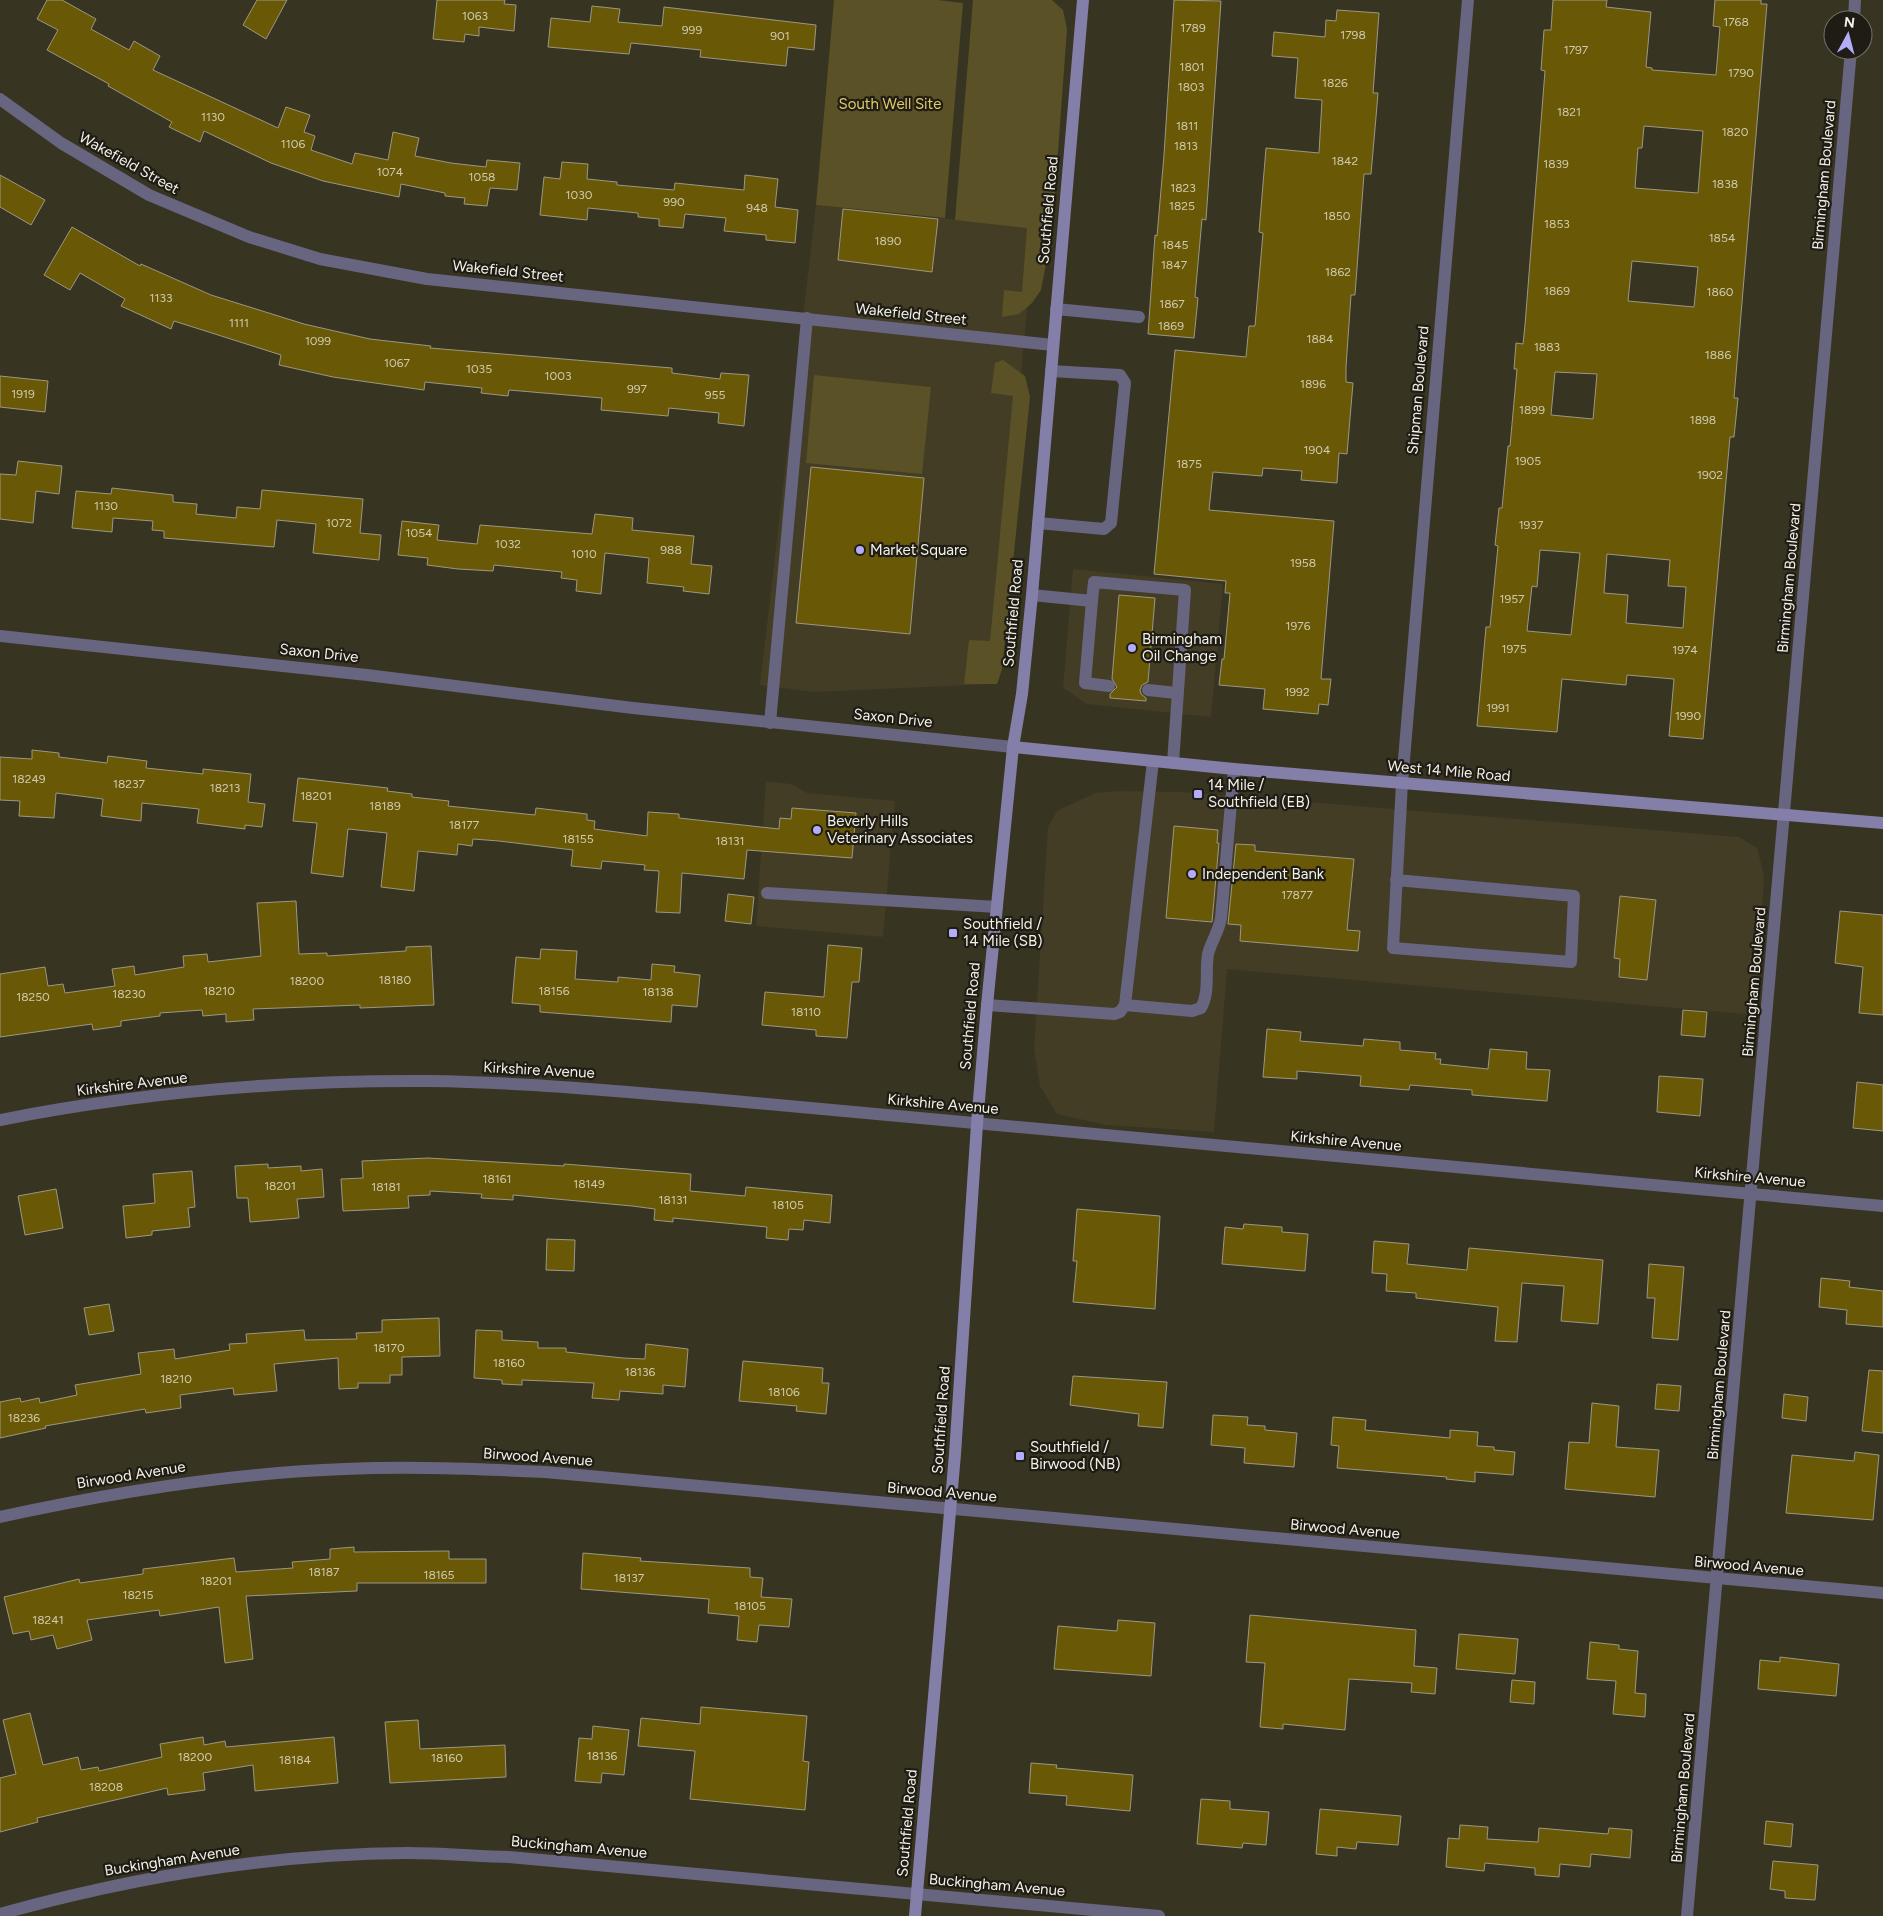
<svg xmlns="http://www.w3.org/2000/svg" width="1883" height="1916" viewBox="0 0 1883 1916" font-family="Figtree,sans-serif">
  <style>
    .built { fill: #433d25 }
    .green { fill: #5b5126 }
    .building { fill: #695907; stroke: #9c9783; fill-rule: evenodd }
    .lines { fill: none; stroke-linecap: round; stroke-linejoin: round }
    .service { stroke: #67657f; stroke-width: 12 }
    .minor { stroke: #67657f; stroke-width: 12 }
    .secondary { stroke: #837fa9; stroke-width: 12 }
    .poi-dot { fill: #b4acf9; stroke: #1e1c14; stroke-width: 2 }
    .labels { text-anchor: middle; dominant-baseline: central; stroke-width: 4.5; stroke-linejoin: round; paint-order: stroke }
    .number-label { font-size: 12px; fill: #d0caae }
    .park-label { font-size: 15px; fill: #e2cb67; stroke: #1e1c14 }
    .street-label { font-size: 15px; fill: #f3f0e5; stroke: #1e1c14 }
    .poi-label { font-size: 15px; fill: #f3f0e5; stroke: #1e1c14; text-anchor: start }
  </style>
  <rect width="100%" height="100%" fill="#383422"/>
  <!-- built -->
  <path class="built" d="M816 205 1035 228 991 684 815 692 760 685Z
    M1073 569 1223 584 1211 717 1087 704 1063 688Z
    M766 781 791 784 807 793 895 801 883 937 756 926Z
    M1118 791 1183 792 1739 837 1757 848 1764 875 1756 1015 1227 969 1214 1132 1106 1125 1057 1114 1040 1086 1034 1049 1048 827 1057 811 1095 793Z"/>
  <!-- green -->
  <path class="green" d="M834 0H938L963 3 945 218 816 205Z
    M973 0H1052L1063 10 1067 29 1052 233 1041 290 1032 303 1019 314 1002 317 1004 290 1022 292 1027 228 955 220Z
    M1003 360 1025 376 1030 397 1002 669 997 684H964L969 640 990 641 1013 396 991 393 995 363Z
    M814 375 931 387 922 474 806 463Z"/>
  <!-- building -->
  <path class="building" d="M47 0H62L96 19 91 29 129 50 134 41 160 56 153 70 278 128 286 107 310 115 304 132 315 136 311 150 352 164 355 153 388 160 393 132 419 138 415 156 451 163 486 167 487 160 520 163 517 190 490 188 487 206 464 204 465 198 445 196V193L401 184 399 197 323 181 271 163 204 131 200 142 169 127 172 122 108 86 109 84 47 50 58 30 37 19Z
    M257 0H287L266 39 243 25Z
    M437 0H505L504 4 516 5 514 31 479 27V36L465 34 464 42 433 39Z
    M1174 0 1221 1 1206 220 1202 219 1195 297 1198 298 1194 338 1148 334 1155 235 1157 236 1164 155Z
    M1553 0H1607L1606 7 1651 12 1646 67 1652 68V70L1716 75 1720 27 1713 26 1715 0H1761V4H1767L1734 398H1738L1734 437H1730L1703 739 1669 736 1674 679 1627 675 1626 685 1562 679 1557 732 1477 726 1486 627H1490L1498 546 1495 545 1499 508H1502L1508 446H1510L1517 369H1514L1516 343 1523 344 1525 325 1545 71 1541 70 1544 30H1551ZM1644 126 1703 131 1698 193 1635 188 1638 148H1642ZM1632 261 1698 267 1694 307 1628 301ZM1555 372 1597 374 1593 419 1551 415ZM1540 550 1580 553 1571 635 1527 631 1532 586 1537 587ZM1607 554 1670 560 1668 586 1686 587 1683 628 1626 623 1628 595 1604 593Z
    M592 6 620 9 618 22 662 26 664 7 816 25 814 50 788 47 786 66 700 57 701 50 631 43 629 54 548 47 551 18 590 22Z
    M1337 10 1379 13 1373 93H1378L1376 117 1371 174H1364L1355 295H1351L1346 367V382L1353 383 1347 454 1339 453 1337 483 1301 480 1302 471 1263 468 1262 476 1213 472 1209 510 1334 521 1321 679H1331L1328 705 1319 704 1318 714 1263 709 1265 689 1219 685 1222 659H1224L1230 593H1225L1226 581 1154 574 1175 350 1246 357 1249 326H1255L1263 233 1259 232 1266 148 1319 153 1322 100 1295 98 1298 58 1272 56 1274 32 1325 37 1326 20 1336 21Z
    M562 162 588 164 587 179 617 182V185L674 190 675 183 744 190 745 175 778 179 775 207 798 210 795 243 766 240V235L724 231 726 218 685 214 683 228 659 226V219L638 217V213L588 208 587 220 540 215 544 177 560 179Z
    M0 175 45 200 31 225 0 207Z
    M843 209 938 219 932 272 838 260Z
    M72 227 140 266 141 264 211 295 304 324 370 339 431 346 430 348 672 368V373L720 379 721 373 749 375 744 426 718 423 719 413 669 408 668 416 601 410 602 398 509 390 508 396 481 393 482 388 425 382 424 390 333 377 279 365 281 355 174 321 171 329 121 306 125 299 80 273 70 290 44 275Z
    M0 376 48 381 45 412 0 407Z
    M18 461 62 466 59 494 36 491 33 523 0 519V474L16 475Z
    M811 467 924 478 910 634 796 623Z
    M112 488 173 495V502L197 504 196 514 236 518 237 507 260 509 262 490 363 499 360 533 381 535 379 560 313 553 316 524 277 520 274 547 164 538V531L152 530 153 521 113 518 112 532 72 528 76 491 111 494Z
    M595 514 633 518 632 530 694 536 691 564 712 566 709 594 683 591 684 587 647 583 649 558 605 553 601 594 576 591 577 580 561 578 562 572 494 565 493 571 458 569 427 565 428 558 398 555 402 521 439 525 437 540 477 544 480 525 592 534Z
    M1119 595 1155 598 1148 682 1142 685 1140 690 1141 694 1146 698V701L1110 698V694L1117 687 1112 679Z
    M32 750 59 753V757L107 763 108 756 147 761 146 768 203 774V769L251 774 248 802 265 804 262 827 245 825V829L197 823 199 809 142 803 141 821 101 816 103 799 56 793 54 818 19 816 20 801 0 800V757L32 759Z
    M298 778 388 788 387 791 412 794V797L449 801 448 806 535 815 536 808 587 814V820L595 821 594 829 647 836 648 812 679 814V818L779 829 780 818 791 819 792 808 856 813 852 858 747 850 744 879 682 873 680 913 656 912 659 871 644 870 645 865 602 861 601 869 571 866 573 850 499 841 473 839 472 846 458 844 457 855 418 851 414 891 381 887 387 833 348 829 343 877 311 873 317 823 293 821Z
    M1174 826 1218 830 1217 843H1219L1212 922 1166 918Z
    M1236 844 1255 845V851L1354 859 1347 930 1360 931 1358 951 1240 941 1241 925 1228 924Z
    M728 894 754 897 751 924 725 921Z
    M1620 896 1656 900 1647 980 1619 977 1620 959 1614 958Z
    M296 901 299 954 327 953V956L406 951V947L431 946 434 1005 360 1008V1005L253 1009 254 1020 226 1022V1014L203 1016 202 1010 160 1013V1016L121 1021V1026L93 1030 92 1024 0 1037V974L45 967 48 986 63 984 65 993 115 986 112 969 134 966 135 975 184 967 183 956 207 954 208 962 261 956 257 903Z
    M1840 911 1883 915V1015L1859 1013 1863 967 1835 963Z
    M828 945 862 948 859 982H852L847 1038 816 1036V1030L762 1025 765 992 824 997Z
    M541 949 577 951 575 979 618 982V977L651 980 652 964 675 966 674 972 700 975 697 1007 672 1005 671 1022 540 1012V1005L512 1003 516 957 540 959Z
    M1683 1010 1707 1012 1705 1037 1681 1035Z
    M1267 1029 1301 1032 1300 1041 1363 1046 1364 1039 1400 1042V1050L1436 1053 1435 1059H1441L1440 1064 1488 1069 1490 1049 1527 1052 1526 1069 1550 1070 1547 1101 1472 1095V1090L1410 1085 1409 1090 1360 1086 1361 1076 1297 1071V1079L1263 1077Z
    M1659 1076 1703 1079 1700 1116 1657 1112Z
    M1857 1082 1883 1085V1131L1853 1128Z
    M428 1158 564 1166V1164L691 1174 690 1191 745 1196 746 1187 832 1195 830 1223 804 1220 803 1230 789 1229 788 1240 766 1238 767 1227 673 1218V1222L654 1220 655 1209 632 1206 513 1195V1200L481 1198 482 1194 430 1191V1195L408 1196 409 1208 343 1211 341 1179 363 1178 362 1161Z
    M268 1164V1168L301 1166V1171L322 1169 324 1197 297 1199 299 1218 250 1222 248 1198H237L235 1166Z
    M192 1171 195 1207 188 1208 190 1227 152 1231V1235L126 1238 123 1206 155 1203 153 1174Z
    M56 1189 63 1228 25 1235 18 1196Z
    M1077 1209 1160 1216 1155 1309 1073 1302 1077 1261H1073Z
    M1244 1224 1282 1227V1232L1308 1234 1305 1271 1222 1264 1225 1227 1243 1229Z
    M547 1239 575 1240 574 1271 546 1270Z
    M1374 1241 1409 1244 1407 1264 1467 1270 1469 1248 1603 1260 1598 1324 1561 1321 1564 1286 1522 1283 1517 1342 1495 1341 1498 1307 1416 1298V1293L1386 1291 1387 1274 1372 1273Z
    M1649 1264 1684 1267 1678 1340 1652 1338 1655 1298H1647Z
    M1821 1278 1850 1281 1849 1287 1883 1291V1327L1846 1324 1847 1310 1819 1307Z
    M109 1304 114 1331 89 1335 84 1308Z
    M439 1318 440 1356 402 1357V1375H390V1383H358V1388L339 1389 338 1358 274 1364 277 1391 234 1395 233 1388 180 1395 181 1408 146 1413 145 1409 45 1426 46 1428 0 1438V1402L20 1398 21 1402 39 1398 40 1403 77 1395 75 1385 141 1374 138 1353 174 1349 175 1359 230 1350 229 1344 247 1343 246 1334 304 1330 305 1340 357 1339 356 1333 382 1332V1320Z
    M476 1330 502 1331V1340L538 1342V1348H566V1352L623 1358 645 1359 646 1344 688 1349 685 1387 663 1385V1394L620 1391 619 1400 592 1398 594 1383 522 1380V1385L502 1384V1380L474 1378Z
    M743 1361 823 1368 822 1383H829L826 1414 796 1411 797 1406 739 1401Z
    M1869 1370 1883 1371V1433L1862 1431Z
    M1073 1376 1167 1382 1163 1428 1138 1426 1139 1414 1070 1405Z
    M1657 1384 1681 1386 1679 1411 1655 1409Z
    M1784 1394 1808 1397 1806 1421 1782 1418Z
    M1592 1403 1619 1406 1616 1447 1659 1450 1655 1497 1565 1489 1569 1442 1589 1443Z
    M1213 1415 1248 1417 1247 1425 1265 1426V1430L1297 1433 1294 1467 1244 1463 1245 1448 1211 1445Z
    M1333 1417 1366 1420 1365 1430 1450 1438V1430L1478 1432 1477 1446 1494 1447V1450L1515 1452 1513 1475 1475 1472V1482L1446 1479 1447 1477 1337 1468 1339 1446 1331 1445Z
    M1855 1452 1879 1455 1873 1520 1786 1513 1792 1455 1854 1461Z
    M354 1547V1552L449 1551V1559H486V1583H357V1591L246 1596 253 1659 225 1663 219 1607 160 1616 159 1610 87 1620 92 1640 57 1649 53 1635 31 1640 29 1631 13 1634 4 1597 79 1579 80 1583 143 1574V1569L234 1558 236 1572 293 1568 292 1562 330 1559V1549Z
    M583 1553 641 1558 640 1561 750 1568V1577L763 1578 761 1597 792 1599 789 1627 759 1625 757 1642 737 1640 739 1616 708 1613 709 1599 581 1589Z
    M1250 1615 1416 1630 1414 1666 1437 1668 1435 1694 1411 1692 1412 1683 1349 1679 1345 1730 1283 1724V1729L1260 1727 1265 1663 1246 1662Z
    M1118 1620 1155 1623 1151 1676 1054 1669 1058 1626 1117 1631Z
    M1459 1634 1518 1639 1515 1674 1456 1669Z
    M1590 1642 1619 1645V1649L1638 1651 1635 1693 1646 1694 1645 1717 1613 1714 1616 1681 1587 1679Z
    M1780 1657 1839 1664 1836 1696 1758 1689 1760 1660 1780 1662Z
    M1512 1680 1535 1682 1534 1704 1510 1702Z
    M701 1707 807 1716 803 1761 809 1762 805 1810 690 1799 695 1751 638 1746 641 1718 700 1724Z
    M30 1713 43 1765 78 1757 81 1770 98 1767 99 1771 162 1757 160 1744 203 1737 204 1745 225 1741 226 1747 334 1737 338 1783 255 1791 253 1765 203 1773 205 1790 168 1795 167 1788 37 1818 38 1822 0 1832V1778L16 1774 3 1720Z
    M418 1720 420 1749 505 1745 506 1777 390 1783 385 1722Z
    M593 1726 629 1730 624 1775 602 1773 601 1783 575 1781 579 1738 592 1739Z
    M1031 1763 1057 1765 1056 1768 1133 1775 1130 1811 1066 1805 1067 1796 1029 1793Z
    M1201 1799 1230 1801V1809L1269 1812 1266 1845 1243 1843 1242 1848 1197 1844Z
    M1320 1809 1401 1816 1398 1845 1357 1842 1356 1849 1337 1847V1856L1316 1854Z
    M1766 1821 1793 1824 1791 1847 1764 1844Z
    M1460 1825 1488 1827 1487 1839 1538 1842 1539 1828 1608 1834 1609 1828 1632 1830 1630 1858 1591 1854 1590 1867 1560 1864 1559 1877 1535 1875V1868L1485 1863 1484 1871 1446 1867 1448 1838 1459 1839Z
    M1773 1861 1818 1865 1815 1900 1785 1898V1891L1770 1889Z"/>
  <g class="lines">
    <!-- service -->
    <path class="service" d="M1056 309 1139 317
      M1038 523 1104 529 1111 523 1125 383 1120 375 1051 371
      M1032 595 1092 601 1094 582 1185 590 1173 763
      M1092 601 1085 683 1109 686
      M1148 690 1177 693
      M770 723 807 318
      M1396 880 1574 896 1571 962 1393 948 1402 783
      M767 893 997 907
      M987 1005 1114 1014 1120 1012 1125 1005 1153 761
      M1125 1005 1192 1011 1201 1008C1210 992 1205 972 1208 954 1211 942 1219 931 1221 918L1234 769"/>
    <!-- minor -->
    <path class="minor" d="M1854 20 1855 0
      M0 99 61 143 149 195 249 237 320 259 427 279 1053 345
      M0 636 367 675 633 708 1013 747
      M1402 783 1468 0
      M0 1120C141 1092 285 1080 429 1081 520 1082 610 1091 701 1098L1883 1206
      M0 1517C114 1492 228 1473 345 1469 412 1466 479 1469 545 1472L1883 1593
      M0 1914C133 1877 269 1854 407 1853 441 1853 475 1856 509 1857L1159 1916
      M1687 1916 1851 50"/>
    <!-- secondary -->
    <path class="secondary" d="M1013 747 1234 769 1883 823
      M915 1916 955 1454 977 1124 987 1005 1013 747 1022 694 1032 595 1083 0"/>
  </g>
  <!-- markers -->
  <g class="poi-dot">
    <circle cx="860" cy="550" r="5"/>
    <circle cx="1132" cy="648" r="5"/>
    <rect x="1193" y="789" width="10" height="10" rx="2.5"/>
    <circle cx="817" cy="830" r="5"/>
    <circle cx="1192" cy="874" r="5"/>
    <rect x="948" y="928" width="10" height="10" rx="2.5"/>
    <rect x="1015" y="1451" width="10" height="10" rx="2.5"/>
  </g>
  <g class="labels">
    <!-- number labels -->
    <g class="number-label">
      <text x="475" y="16">1063</text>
      <text x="1736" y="22">1768</text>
      <text x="1193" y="28">1789</text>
      <text x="692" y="30">999</text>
      <text x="1353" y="35">1798</text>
      <text x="780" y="36">901</text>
      <text x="1576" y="50">1797</text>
      <text x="1192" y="67">1801</text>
      <text x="1741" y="73">1790</text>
      <text x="1335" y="83">1826</text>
      <text x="1191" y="87">1803</text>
      <text x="1569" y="112">1821</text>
      <text x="213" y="117">1130</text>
      <text x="1187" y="126">1811</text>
      <text x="1735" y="132">1820</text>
      <text x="293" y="144">1106</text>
      <text x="1186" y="146">1813</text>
      <text x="1345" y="161">1842</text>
      <text x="1556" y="164">1839</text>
      <text x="390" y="172">1074</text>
      <text x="482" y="177">1058</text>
      <text x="1725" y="184">1838</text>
      <text x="1183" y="188">1823</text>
      <text x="579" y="195">1030</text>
      <text x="674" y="202">990</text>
      <text x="1182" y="206">1825</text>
      <text x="757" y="208">948</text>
      <text x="1337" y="216">1850</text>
      <text x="1557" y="224">1853</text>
      <text x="1722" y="238">1854</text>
      <text x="888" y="241">1890</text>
      <text x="1175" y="245">1845</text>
      <text x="1174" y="265">1847</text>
      <text x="1338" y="272">1862</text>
      <text x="1557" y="291">1869</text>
      <text x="1720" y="292">1860</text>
      <text x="161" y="298">1133</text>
      <text x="1172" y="304">1867</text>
      <text x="239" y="323">1111</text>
      <text x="1171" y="326">1869</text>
      <text x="1320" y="339">1884</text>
      <text x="318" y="341">1099</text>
      <text x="1547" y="347">1883</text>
      <text x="1718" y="355">1886</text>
      <text x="397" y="363">1067</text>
      <text x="479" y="369">1035</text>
      <text x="558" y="376">1003</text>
      <text x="1313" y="384">1896</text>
      <text x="637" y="389">997</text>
      <text x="23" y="394">1919</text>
      <text x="715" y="395">955</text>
      <text x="1532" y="410">1899</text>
      <text x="1703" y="420">1898</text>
      <text x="1317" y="450">1904</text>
      <text x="1528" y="461">1905</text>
      <text x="1189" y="464">1875</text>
      <text x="1710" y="475">1902</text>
      <text x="106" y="506">1130</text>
      <text x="339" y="523">1072</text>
      <text x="1531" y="525">1937</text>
      <text x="419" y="533">1054</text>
      <text x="508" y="544">1032</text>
      <text x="671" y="550">988</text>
      <text x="584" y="554">1010</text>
      <text x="1303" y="563">1958</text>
      <text x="1512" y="599">1957</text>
      <text x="1298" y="626">1976</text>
      <text x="1514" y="649">1975</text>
      <text x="1685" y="650">1974</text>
      <text x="1297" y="692">1992</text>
      <text x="1498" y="708">1991</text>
      <text x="1688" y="716">1990</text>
      <text x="29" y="779">18249</text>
      <text x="129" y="784">18237</text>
      <text x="225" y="788">18213</text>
      <text x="316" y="796">18201</text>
      <text x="385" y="806">18189</text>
      <text x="464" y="825">18177</text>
      <text x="578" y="839">18155</text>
      <text x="730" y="841">18131</text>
      <text x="1297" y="895">17877</text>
      <text x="395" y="980">18180</text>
      <text x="307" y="981">18200</text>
      <text x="219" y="991">18210</text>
      <text x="554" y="991">18156</text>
      <text x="658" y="992">18138</text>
      <text x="129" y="994">18230</text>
      <text x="33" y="997">18250</text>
      <text x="806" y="1012">18110</text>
      <text x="497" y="1179">18161</text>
      <text x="589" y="1184">18149</text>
      <text x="280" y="1186">18201</text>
      <text x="386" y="1187">18181</text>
      <text x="673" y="1200">18131</text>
      <text x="788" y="1205">18105</text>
      <text x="389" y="1348">18170</text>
      <text x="509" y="1363">18160</text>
      <text x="640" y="1372">18136</text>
      <text x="176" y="1379">18210</text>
      <text x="784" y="1392">18106</text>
      <text x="24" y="1418">18236</text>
      <text x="324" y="1572">18187</text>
      <text x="439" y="1575">18165</text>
      <text x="629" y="1578">18137</text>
      <text x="216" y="1581">18201</text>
      <text x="138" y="1595">18215</text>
      <text x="750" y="1606">18105</text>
      <text x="48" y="1620">18241</text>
      <text x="602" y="1756">18136</text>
      <text x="195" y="1757">18200</text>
      <text x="447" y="1758">18160</text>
      <text x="295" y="1760">18184</text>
      <text x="106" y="1787">18208</text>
    </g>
    <!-- park labels -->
    <g class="park-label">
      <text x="890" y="104">South Well Site</text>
    </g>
    <!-- street labels -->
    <g class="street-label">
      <text transform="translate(129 163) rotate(29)">Wakefield Street</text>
      <text transform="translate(1824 175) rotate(-85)">Birmingham Boulevard</text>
      <text transform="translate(1048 210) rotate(-85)">Southfield Road</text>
      <text transform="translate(508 271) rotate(6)">Wakefield Street</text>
      <text transform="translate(911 314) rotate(6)">Wakefield Street</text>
      <text transform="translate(1418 390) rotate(-85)">Shipman Boulevard</text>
      <text transform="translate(1789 578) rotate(-85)">Birmingham Boulevard</text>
      <text transform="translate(1013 613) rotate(-85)">Southfield Road</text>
      <text transform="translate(319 653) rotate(6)">Saxon Drive</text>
      <text transform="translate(893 718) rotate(6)">Saxon Drive</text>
      <text transform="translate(1449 771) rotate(5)">West 14 Mile Road</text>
      <text transform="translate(1754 982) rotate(-85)">Birmingham Boulevard</text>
      <text transform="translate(970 1016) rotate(-85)">Southfield Road</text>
      <text transform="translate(539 1070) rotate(3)">Kirkshire Avenue</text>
      <text transform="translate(132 1084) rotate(-7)">Kirkshire Avenue</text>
      <text transform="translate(943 1104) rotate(5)">Kirkshire Avenue</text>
      <text transform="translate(1346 1141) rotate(5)">Kirkshire Avenue</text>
      <text transform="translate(1750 1177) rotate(5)">Kirkshire Avenue</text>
      <text transform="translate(1719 1385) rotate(-85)">Birmingham Boulevard</text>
      <text transform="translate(941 1420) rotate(-86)">Southfield Road</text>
      <text transform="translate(538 1457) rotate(4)">Birwood Avenue</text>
      <text transform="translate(131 1475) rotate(-9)">Birwood Avenue</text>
      <text transform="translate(942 1492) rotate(5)">Birwood Avenue</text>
      <text transform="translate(1345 1529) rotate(5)">Birwood Avenue</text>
      <text transform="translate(1749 1566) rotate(5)">Birwood Avenue</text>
      <text transform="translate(1683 1788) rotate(-85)">Birmingham Boulevard</text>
      <text transform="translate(907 1823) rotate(-85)">Southfield Road</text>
      <text transform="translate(579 1847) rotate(5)">Buckingham Avenue</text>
      <text transform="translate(172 1860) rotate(-9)">Buckingham Avenue</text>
      <text transform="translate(997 1885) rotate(5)">Buckingham Avenue</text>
    </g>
    <!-- poi labels -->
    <g class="poi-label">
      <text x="870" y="550">Market Square</text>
      <text x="1142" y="639">Birmingham<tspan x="1142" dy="17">Oil Change</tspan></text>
      <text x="1208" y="785">14 Mile /<tspan x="1208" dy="17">Southfield (EB)</tspan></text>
      <text x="827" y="821">Beverly Hills<tspan x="827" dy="17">Veterinary Associates</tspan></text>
      <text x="1202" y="874">Independent Bank</text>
      <text x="963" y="924">Southfield /<tspan x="963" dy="17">14 Mile (SB)</tspan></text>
      <text x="1030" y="1447">Southfield /<tspan x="1030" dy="17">Birwood (NB)</tspan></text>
    </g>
  </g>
  <!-- north arrow -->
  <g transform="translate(1848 35) rotate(7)"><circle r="24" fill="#1e1c14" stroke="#737168"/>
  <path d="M0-4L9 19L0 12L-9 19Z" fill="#b4acf9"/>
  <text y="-8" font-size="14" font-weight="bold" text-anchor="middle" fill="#f3f0e5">N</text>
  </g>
</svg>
